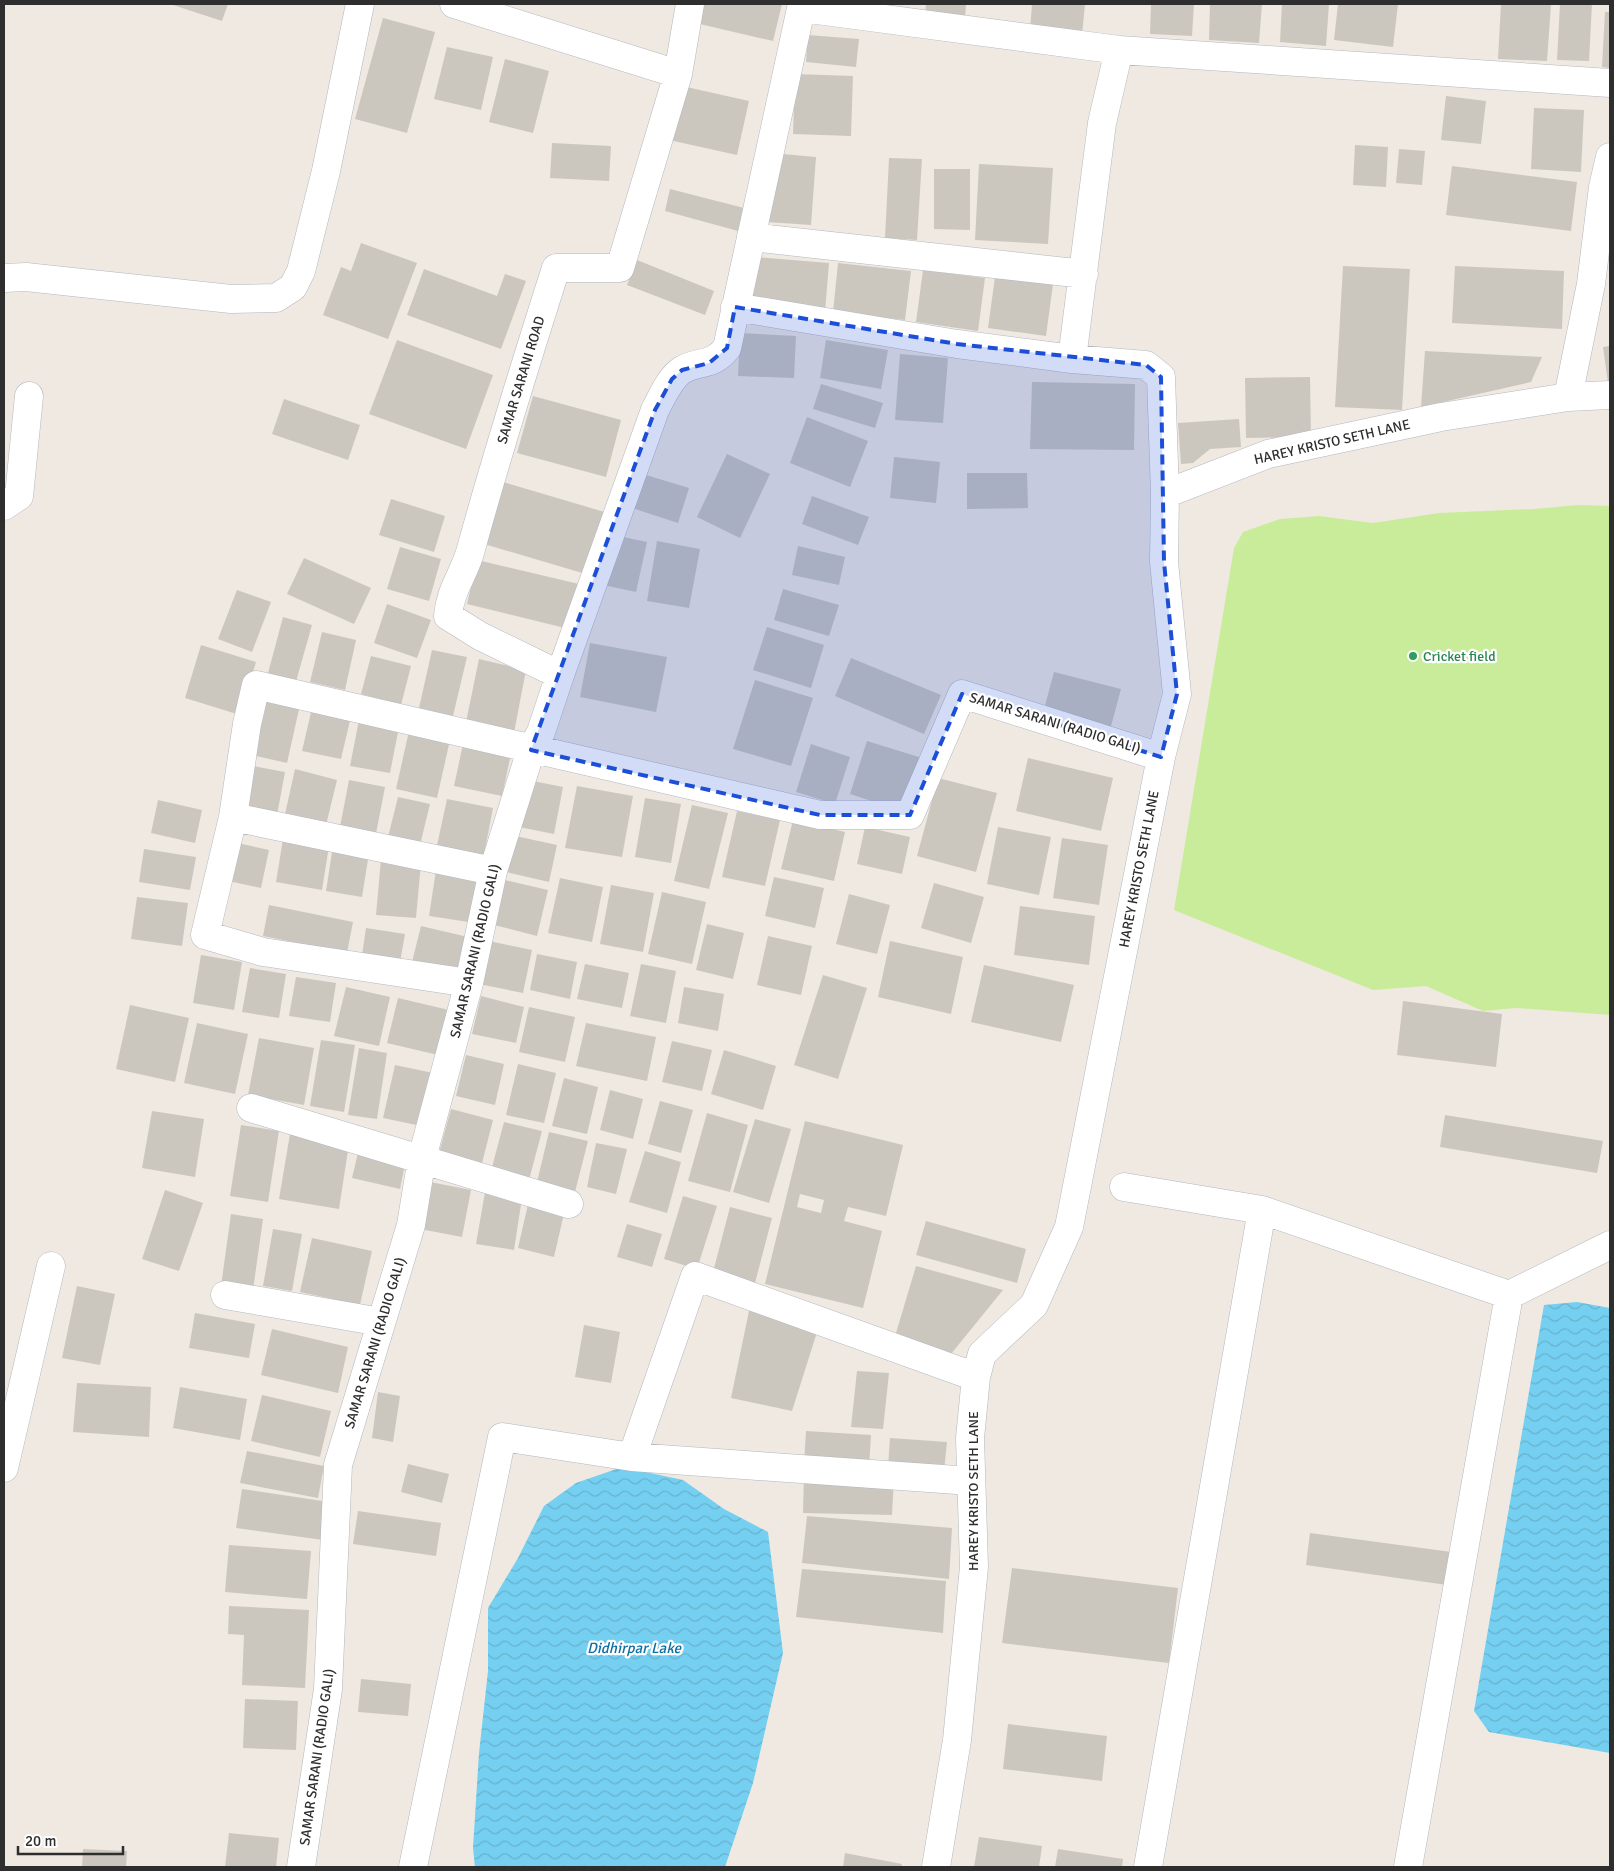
<svg xmlns="http://www.w3.org/2000/svg" width="1614" height="1871" viewBox="0 0 1614 1871" font-family="Signika,sans-serif">
  <style>
    .pitch { fill: #c9ec9a }
    .water { fill: url(#water-waves) }
    .building { fill: #cbc7bf; fill-rule: evenodd }
    .lines { fill: none; stroke-linecap: round; stroke-linejoin: round }
    .minor-casing { stroke: #b4b7c1; stroke-width: 29 }
    .minor { stroke: #fff; stroke-width: 28 }
    .marked { fill: #1d4ed8; fill-opacity: 0.2; stroke: #1d4ed8; stroke-width: 4; stroke-dasharray: 10 6; stroke-linejoin: round }
    .leisure-dot { fill: #2e9e5b; stroke: #fff; stroke-width: 2 }
    .labels { text-anchor: middle; dominant-baseline: central; stroke-width: 4.5; stroke-linejoin: round; paint-order: stroke }
    .street-label { font-size: 14px; fill: #2e2e2e; stroke: #fff }
    .leisure-label { font-size: 14px; fill: #27864d; stroke: #fff; text-anchor: start }
    .water-label { font-size: 15px; font-style: italic; fill: #0d6fa3; stroke: #fff }
  </style>
  <defs>
    <pattern id="water-waves" width="16" height="10" patternUnits="userSpaceOnUse" patternTransform="scale(1.25)"><rect width="16" height="10" fill="#75cff0"/><path d="M0 5q4-4 8 0t8 0" fill="none" stroke="#66b2ce"/></pattern>
  </defs>
  <rect width="100%" height="100%" fill="#efe9e1"/>
  <!-- pitch -->
  <path class="pitch" d="M1578 505 1610 506V1015L1516 1008 1483 1011 1426 986 1373 990 1174 910 1234 548 1243 532 1280 519 1319 516 1373 523 1439 513 1534 509Z"/>
  <!-- water -->
  <path class="water" d="M1577 1302 1610 1308V1753L1489 1732 1474 1711 1544 1305Z
    M622 1467 683 1480 724 1509 768 1532 783 1653 753 1783 725 1867H475L473 1848 479 1753 488 1671V1608L518 1558 544 1506 576 1483Z"/>
  <!-- building -->
  <path class="building" d="M170 4H228L222 21Z
    M696 4H782L773 41 691 22Z
    M926 4H966L965 21 925 18Z
    M1032 4H1085L1082 35 1030 30Z
    M1151 4H1194L1192 36 1150 34Z
    M1210 4H1262L1259 43 1209 40Z
    M1282 4H1329L1326 46 1280 42Z
    M1338 4H1398L1393 47 1334 40Z
    M1501 4H1551L1547 61 1498 59Z
    M1560 4H1592L1589 61 1557 60Z
    M1605 12H1610V68L1602 67Z
    M383 18 435 32 407 133 355 119Z
    M808 35 859 39 856 67 806 62Z
    M447 47 493 57 481 110 434 99Z
    M505 59 549 71 533 133 489 122Z
    M795 74 853 76 851 136 793 134Z
    M682 86 749 101 737 155 669 140Z
    M1446 96 1486 101 1481 144 1441 140Z
    M1534 108 1584 110 1581 172 1531 169Z
    M552 143 611 146 609 181 550 178Z
    M1355 145 1388 147 1386 187 1353 185Z
    M1399 149 1425 151 1422 185 1396 183Z
    M772 153 816 157 811 225 767 222Z
    M889 158 922 159 917 240 885 238Z
    M979 164 1053 168 1048 244 975 240Z
    M1452 166 1577 182 1571 231 1446 215Z
    M934 169H970V230L934 229Z
    M670 189 744 208 738 231 665 211Z
    M361 243 417 263 388 339 323 315 341 267 351 271Z
    M756 257 829 263 825 312 752 306Z
    M637 260 714 291 705 315 627 285Z
    M838 263 911 271 905 320 833 312Z
    M1343 266 1410 269 1402 410 1335 407Z
    M1455 266 1564 271 1562 329 1452 323Z
    M424 269 497 296 505 274 526 281 501 349 407 315Z
    M923 270 985 278 978 331 916 322Z
    M995 277 1053 284 1046 336 988 328Z
    M740 333 796 336 794 378 738 376Z
    M397 340 493 375 466 449 369 414Z
    M826 340 888 350 881 389 820 378Z
    M1610 346V382L1608 383 1603 347Z
    M1425 351 1542 357 1531 382 1421 407Z
    M900 354 948 358 943 423 895 420Z
    M1310 377 1311 437 1246 438 1245 378Z
    M1032 382 1135 384 1134 450 1030 449Z
    M821 384 883 403 875 428 813 409Z
    M533 396 621 420 606 477 517 453Z
    M284 399 360 425 348 460 272 434Z
    M807 417 868 441 850 487 790 463Z
    M1239 419 1241 447 1210 449 1193 463 1181 464 1178 423Z
    M727 454 770 474 740 538 697 517Z
    M894 457 940 462 936 503 890 498Z
    M636 472 689 488 678 523 626 506Z
    M967 473H1027L1028 508 967 509Z
    M503 482 608 513 589 575 484 544Z
    M812 496 869 517 858 545 802 524Z
    M391 499 445 516 434 552 379 535Z
    M614 535 647 542 636 592 603 585Z
    M657 541 700 549 689 608 647 601Z
    M798 546 845 557 839 585 792 575Z
    M400 547 441 559 429 601 387 589Z
    M304 558 371 588 354 624 287 594Z
    M477 560 579 584 569 629 467 604Z
    M783 589 839 605 829 636 774 620Z
    M237 590 271 602 252 652 218 639Z
    M387 604 431 620 417 658 374 643Z
    M283 617 312 625 295 685 267 677Z
    M767 627 824 645 811 688 753 670Z
    M322 632 356 640 345 690 310 682Z
    M590 643 667 657 656 712 580 697Z
    M201 645 256 662 240 715 185 698Z
    M432 650 467 657 453 716 419 708Z
    M371 656 411 666 401 705 361 694Z
    M851 658 941 695 924 734 835 696Z
    M479 659 526 670 514 733 466 722Z
    M1054 672 1121 689 1110 730 1043 713Z
    M755 680 813 698 791 766 733 749Z
    M261 696 300 705 287 763 247 754Z
    M312 708 351 716 341 759 302 751Z
    M359 720 399 727 390 773 350 766Z
    M409 731 450 740 437 798 396 789Z
    M867 741 922 758 905 812 850 794Z
    M463 744 511 754 502 796 454 786Z
    M811 744 850 757 835 804 796 792Z
    M1028 758 1113 778 1101 831 1016 811Z
    M248 765 285 772 277 815 240 809Z
    M295 769 337 780 326 825 285 814Z
    M938 778 997 793 976 872 917 856Z
    M523 779 563 787 554 834 514 826Z
    M349 780 385 787 375 839 339 832Z
    M577 786 633 796 622 857 565 848Z
    M398 797 430 804 420 845 388 837Z
    M645 798 681 804 671 863 635 857Z
    M447 799 493 808 483 860 436 850Z
    M158 800 202 810 195 843 151 833Z
    M692 805 728 813 709 889 674 881Z
    M737 811 780 820 765 886 722 877Z
    M793 820 845 832 834 881 781 869Z
    M865 827 910 837 902 874 857 864Z
    M998 827 1051 837 1039 895 987 884Z
    M511 835 557 845 549 882 502 871Z
    M1062 838 1108 845 1099 905 1053 898Z
    M283 839 329 846 322 890 276 882Z
    M233 842 269 850 261 888 224 880Z
    M333 846 369 853 362 897 326 891Z
    M144 849 196 857 190 890 139 882Z
    M381 859 421 863 416 918 376 915Z
    M436 870 482 877 475 923 429 916Z
    M774 877 824 888 815 928 765 916Z
    M560 878 603 887 592 942 548 933Z
    M500 879 548 890 537 936 490 924Z
    M934 883 984 897 971 943 921 928Z
    M611 885 654 893 643 952 600 944Z
    M662 892 706 902 692 964 648 954Z
    M849 894 890 905 877 954 836 944Z
    M137 897 188 903 182 946 131 939Z
    M269 905 353 922 347 953 263 936Z
    M1020 906 1095 916 1089 965 1014 955Z
    M707 924 744 933 733 979 696 970Z
    M421 926 468 937 458 978 411 966Z
    M366 928 405 934 399 968 361 962Z
    M768 936 812 946 801 995 757 985Z
    M489 941 532 950 523 993 479 984Z
    M890 941 963 957 951 1014 878 997Z
    M537 954 577 962 570 999 530 990Z
    M201 955 242 962 234 1010 193 1003Z
    M585 964 629 973 622 1008 577 999Z
    M641 964 676 971 666 1023 630 1016Z
    M984 965 1074 985 1061 1042 971 1022Z
    M250 968 286 974 279 1018 242 1012Z
    M823 975 867 988 838 1079 794 1065Z
    M296 977 336 983 330 1022 289 1016Z
    M346 987 390 997 379 1046 334 1036Z
    M684 987 724 994 718 1031 678 1023Z
    M481 996 524 1007 516 1043 472 1034Z
    M398 998 449 1010 438 1055 387 1043Z
    M1403 1001 1502 1014 1496 1067 1397 1055Z
    M130 1005 189 1018 175 1082 116 1069Z
    M529 1007 575 1017 565 1062 519 1052Z
    M197 1023 248 1034 235 1094 184 1083Z
    M586 1023 656 1037 647 1081 576 1066Z
    M259 1038 314 1048 304 1105 248 1095Z
    M321 1040 355 1045 344 1112 310 1106Z
    M672 1041 712 1050 702 1091 662 1082Z
    M359 1048 387 1053 377 1119 348 1115Z
    M724 1050 776 1066 763 1110 711 1094Z
    M466 1055 504 1064 495 1105 456 1096Z
    M518 1064 556 1073 544 1123 506 1115Z
    M395 1065 438 1074 426 1127 383 1118Z
    M564 1078 598 1087 587 1134 552 1126Z
    M610 1090 643 1099 633 1139 600 1130Z
    M660 1101 693 1110 681 1153 648 1144Z
    M451 1109 493 1120 480 1171 437 1160Z
    M152 1111 204 1119 195 1177 142 1168Z
    M707 1113 748 1125 730 1192 688 1181Z
    M1445 1115 1603 1141 1597 1173 1440 1147Z
    M755 1119 791 1129 769 1203 733 1192Z
    M805 1121 903 1145 886 1216 848 1207 844 1221 882 1231 863 1308 765 1284ZM800 1194 824 1200 821 1213 797 1207Z
    M504 1122 542 1131 529 1180 491 1171Z
    M241 1125 279 1131 268 1202 230 1196Z
    M549 1132 588 1141 575 1192 537 1182Z
    M290 1134 349 1144 339 1209 279 1199Z
    M596 1143 627 1149 616 1194 587 1187Z
    M645 1151 681 1162 667 1213 629 1202Z
    M358 1153 405 1164 400 1189 352 1178Z
    M430 1182 471 1190 462 1237 420 1229Z
    M165 1190 203 1203 179 1271 142 1259Z
    M485 1192 522 1198 514 1250 476 1244Z
    M683 1196 717 1206 697 1269 664 1259Z
    M529 1200 565 1209 554 1257 518 1248Z
    M730 1207 772 1218 755 1283 713 1272Z
    M231 1214 263 1219 253 1290 221 1286Z
    M926 1221 1026 1249 1017 1283 916 1255Z
    M627 1224 662 1234 652 1267 617 1257Z
    M273 1229 302 1234 292 1291 263 1286Z
    M312 1238 372 1251 360 1305 300 1292Z
    M916 1266 1003 1290 951 1354 896 1333Z
    M77 1286 115 1294 100 1365 62 1358Z
    M750 1306 818 1329 792 1411 731 1398Z
    M195 1313 255 1324 249 1358 189 1348Z
    M584 1325 620 1332 611 1383 575 1377Z
    M272 1329 348 1347 338 1393 261 1375Z
    M857 1371 889 1373 883 1429 851 1427Z
    M77 1383 151 1387 149 1437 73 1432Z
    M180 1387 247 1399 240 1440 173 1428Z
    M378 1392 400 1396 393 1442 372 1438Z
    M262 1395 331 1411 320 1457 251 1441Z
    M806 1431 871 1435 869 1467 804 1464Z
    M890 1438 947 1442 944 1471 888 1467Z
    M247 1451 324 1466 318 1498 240 1483Z
    M408 1464 449 1474 442 1503 401 1492Z
    M804 1474 894 1477 892 1515 803 1513Z
    M242 1489 329 1502 323 1540 236 1528Z
    M358 1511 441 1523 436 1556 353 1544Z
    M807 1516 952 1528 949 1579 802 1563Z
    M1310 1533 1459 1553 1454 1586 1306 1565Z
    M229 1545 311 1551 307 1599 225 1592Z
    M1012 1568 1178 1588 1169 1663 1002 1643Z
    M802 1569 946 1581 943 1633 796 1617Z
    M229 1606 309 1610 305 1688 242 1685 244 1635 228 1634Z
    M361 1679 411 1684 408 1716 358 1712Z
    M245 1699 298 1701 296 1750 243 1748Z
    M1008 1724 1107 1736 1102 1781 1003 1769Z
    M229 1833 279 1838 276 1867H225Z
    M979 1837 1042 1846 1039 1867H974Z
    M83 1849 127 1851 126 1867H82Z
    M1058 1849 1123 1859 1122 1867H1055Z
    M845 1853 902 1864 901 1867H843Z"/>
  <g class="lines">
    <!-- minor casing -->
    <g class="minor-casing">
      <path id="minor" d="M454 4 678 74
        M802 8 1119 50
        M751 237 1084 274
        M4 278 26 277 231 299 276 298 293 287 301 271 326 171 360 4
        M735 307 957 344 1072 359 1102 123 1119 50 1610 83
        M1072 359 1146 365 1161 377 1165 494
        M1568 397 1610 395
        M4 506 19 496 29 396
        M560 675 655 410C662 397 669 379 682 370 699 360 712 367 727 348L802 4
        M233 817 493 871
        M469 983 263 952 205 935 233 817 247 724 256 685 820 815H910L962 694 1161 757
        M251 1108 569 1204
        M1124 1187 1262 1210 1509 1295
        M225 1295 381 1322
        M4 1468 51 1266
        M971 1481 632 1457 695 1276 976 1377
        M301 1867 328 1689 338 1465 411 1225 422 1158 469 983 493 871 531 750 541 732 560 675 480 636 448 616C450 589 465 573 471 549 497 454 526 362 556 268H620L678 74 690 4
        M413 1867 502 1437 632 1457
        M936 1867 957 1740 974 1567 970 1438 976 1377 982 1354 1034 1305 1069 1227 1161 757 1177 694 1164 562 1165 494 1268 454 1441 417 1568 397 1591 284 1603 187 1610 157
        M1148 1867 1262 1210
        M1408 1867 1509 1295 1610 1245"/>
    </g>
    <!-- minor -->
    <use href="#minor" class="minor"/>
  </g>
  <!-- marked area -->
  <path class="marked" d="M735 307 957 344 1146 365 1161 377 1164 562 1177 694 1161 757 962 694 910 815H820L531 750 655 410 672 379 682 370 709 363 727 348Z"/>
  <!-- markers -->
  <circle class="leisure-dot" cx="1413" cy="656" r="5"/>
  <g class="labels">
    <!-- street labels -->
    <g class="street-label">
      <text transform="translate(521 380) rotate(-73)">SAMAR SARANI ROAD</text>
      <text transform="translate(1332 442) rotate(-13)">HAREY KRISTO SETH LANE</text>
      <text transform="translate(1055 723) rotate(17)">SAMAR SARANI (RADIO GALI)</text>
      <text transform="translate(1139 869) rotate(-79)">HAREY KRISTO SETH LANE</text>
      <text transform="translate(475 951) rotate(-77)">SAMAR SARANI (RADIO GALI)</text>
      <text transform="translate(375 1343) rotate(-73)">SAMAR SARANI (RADIO GALI)</text>
      <text transform="translate(973 1491) rotate(-90)">HAREY KRISTO SETH LANE</text>
      <text transform="translate(317 1757) rotate(-82)">SAMAR SARANI (RADIO GALI)</text>
    </g>
    <!-- leisure labels -->
    <g class="leisure-label">
      <text x="1423" y="656">Cricket field</text>
    </g>
    <!-- water labels -->
    <g class="water-label">
      <text x="634" y="1648">Didhirpar Lake</text>
    </g>
  </g>
  <!-- border -->
  <rect width="1614" height="1871" fill="none" stroke="#2e2e2e" stroke-width="10"/>
  <!-- scale -->
  <path d="M18 1846v8h105v-8" fill="none" stroke="#2e2e2e" stroke-width="2.5"/>
  <text x="25" y="1846" font-size="15" fill="#2e2e2e" stroke="#ffffff" stroke-width="4" paint-order="stroke">20 m</text>
</svg>
